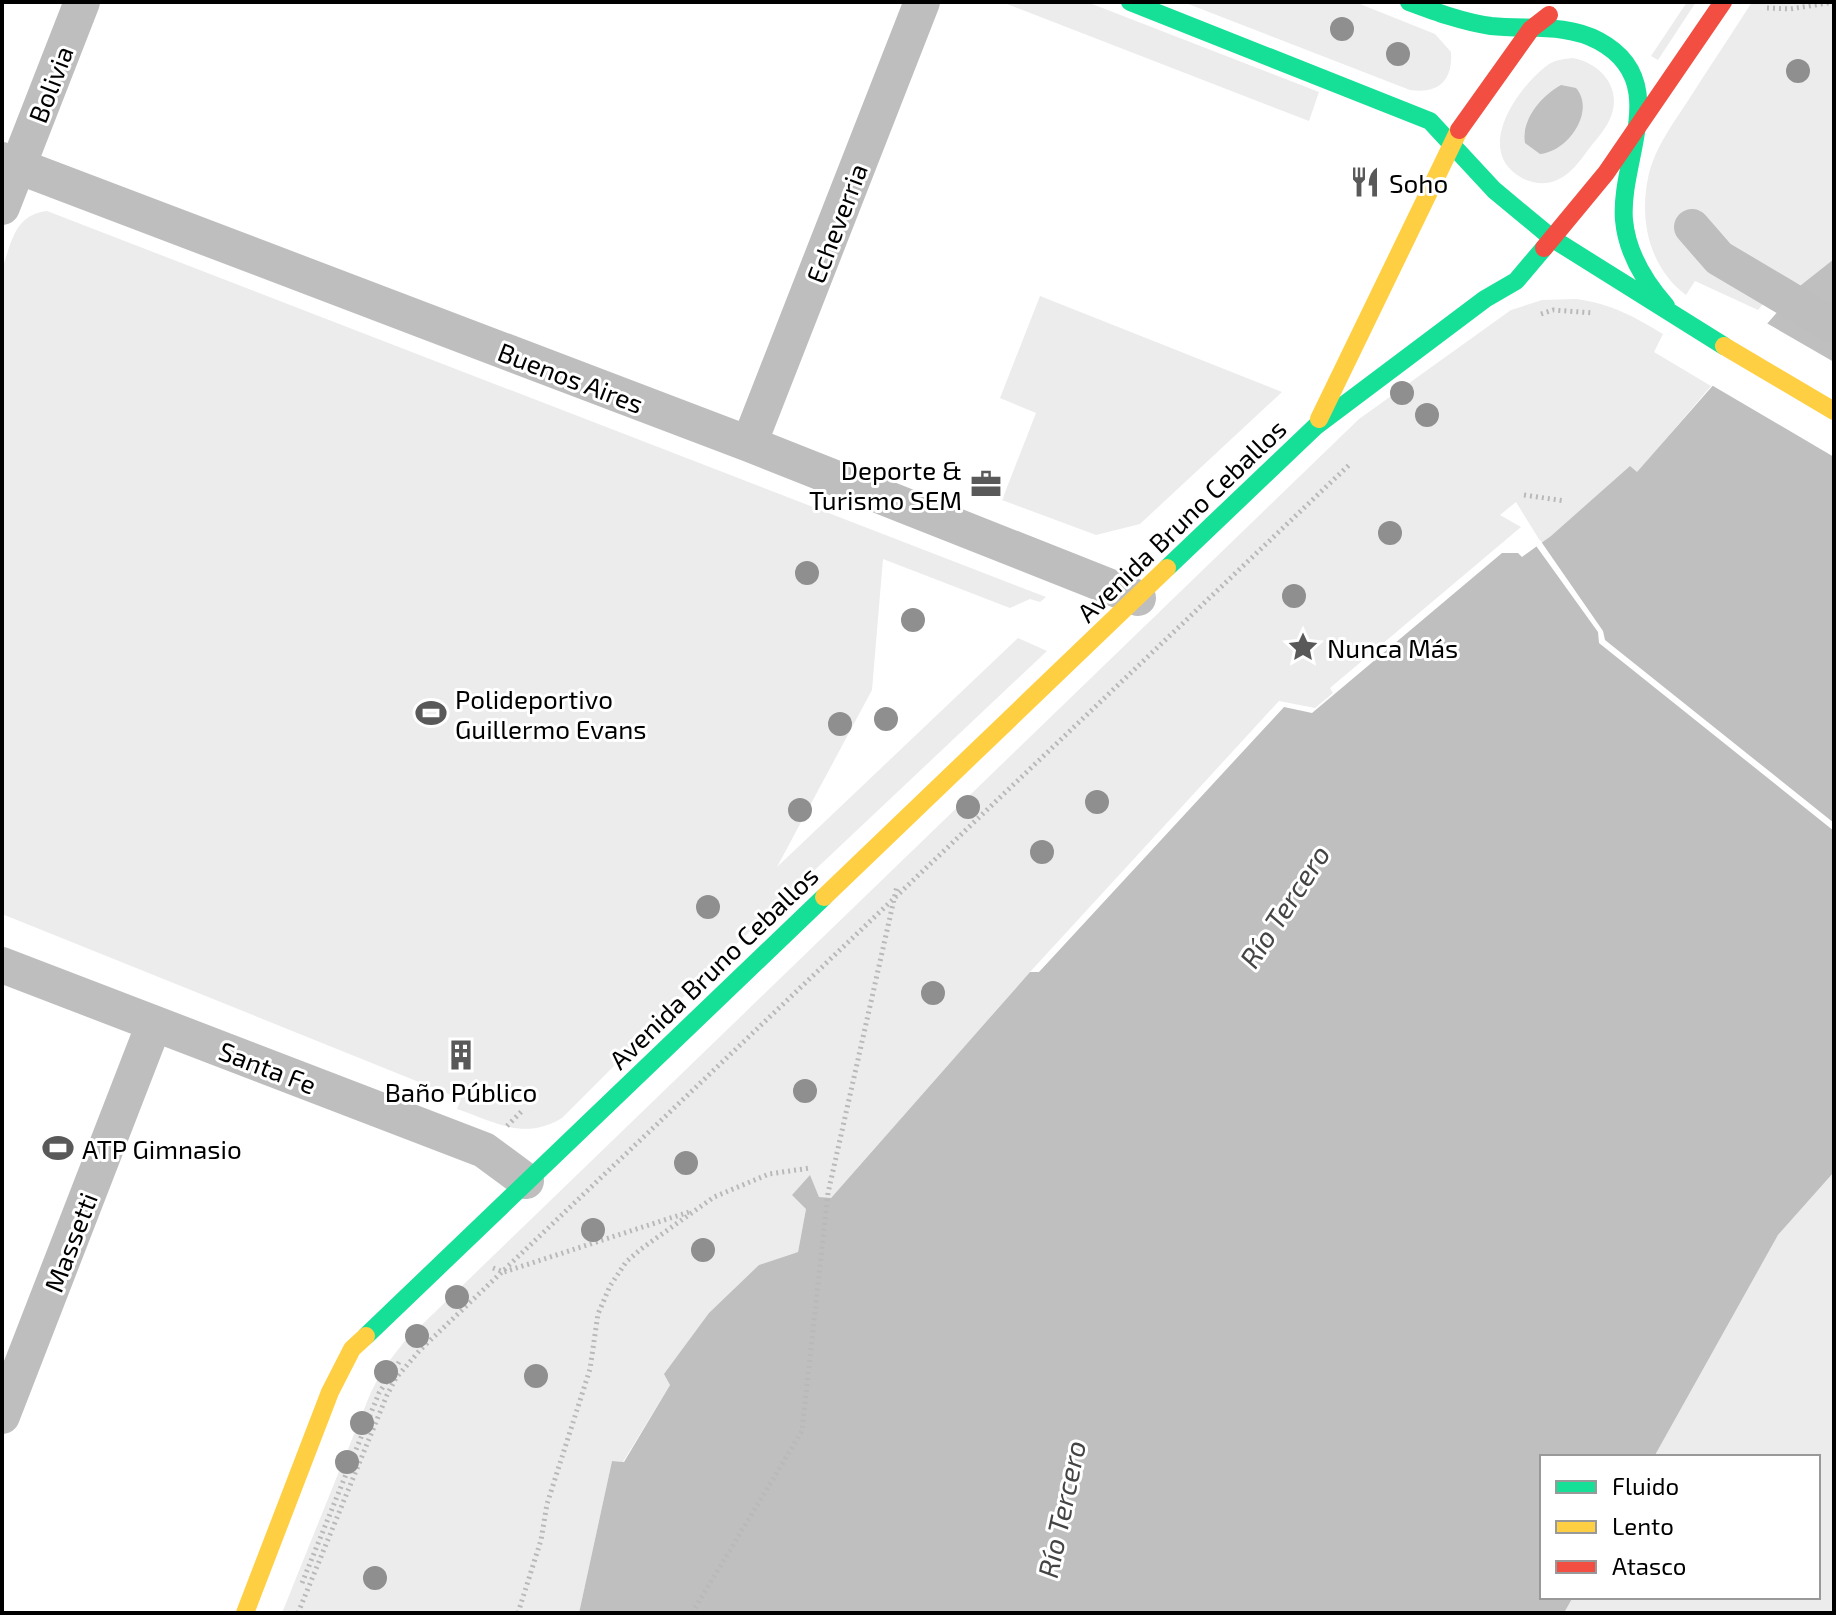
<svg xmlns="http://www.w3.org/2000/svg" width="1836" height="1615" viewBox="0 0 1836 1615" font-family="'Exo 2',sans-serif">
  <style>
    .green { fill: #ececec }
    .water { fill: #bfbfbf }
    .pier { fill: #fff }
    .lines { fill: none; stroke-linecap: round; stroke-linejoin: round }
    .path { stroke: #b9b9b9; stroke-width: 5; stroke-dasharray: 2 4; stroke-linecap: butt }
    .street { stroke: #bebebe; stroke-width: 36 }
    .fast { stroke: #16e098; stroke-width: 18 }
    .slow { stroke: #ffcf43; stroke-width: 18 }
    .jam { stroke: #f24e42; stroke-width: 18 }
    .tree { fill: #8f8f8f }
    .labels { text-anchor: middle; dominant-baseline: central; stroke-width: 6; stroke-linejoin: round; paint-order: stroke }
    .street-label { font-size: 26px; fill: #000; stroke: #fff }
    .poi-label { font-size: 26px; fill: #000; stroke: #fff; text-anchor: start }
    .water-label { font-size: 28px; font-style: italic; fill: #444; stroke: #fff }
  </style>
  <rect width="100%" height="100%" fill="#fff"/>
  <!-- green -->
  <path class="green" d="M1002 2H1087L1319 92 1309 121Z
    M1183 2H1355L1435 34 1451 52C1453 81 1438 94 1410 90Z
    M1687 2H1696L1658 60 1651 56Z
    M1752 2H1834V259L1801 285 1764 267V303L1758 310 1695 281 1686 295C1650 268 1639 222 1648 178 1654 148 1675 121 1691 96 1711 65 1732 33 1752 2Z
    M1573 58C1603 64 1624 91 1609 121 1604 131 1595 141 1588 150 1579 162 1571 174 1557 180 1546 185 1533 184 1522 178 1474 152 1515 91 1545 67 1553 60 1563 59 1573 58Z
    M47 211 1046 597 1040 602 1030 599 1010 608 883 559 872 690 777 867 1018 638 1047 651 731 949 562 1118C524 1141 495 1122 457 1109L461 1099 2 914V269C12 242 14 215 47 211Z
    M1040 296 1282 392 1140 524 1096 535 1002 500 1036 413 1000 398Z
    M1576 299C1612 304 1633 316 1663 334L1654 352 1711 386 1637 473 1631 467 1542 544 1516 502 1500 515 1521 527 1330 688 1333 693 1315 708 1279 701 1030 972 830 1199 819 1197 810 1176 793 1194 806 1209 798 1252 759 1265 670 1385 623 1462 612 1461 579 1613H282L371 1392 383 1369 404 1342 1359 419 1511 310 1542 300Z
    M1834 1172V1613H1564L1573 1597H1818V1457H1654L1778 1235Z"/>
  <!-- water -->
  <path class="water" d="M1561 85 1576 88C1596 111 1568 152 1540 154L1525 143C1521 120 1541 96 1561 85Z
    M1834 259V1172L1778 1235 1654 1457H1542V1597H1573L1564 1613H579L612 1461 624 1462 670 1385 664 1374 709 1313 759 1265 798 1252 806 1209 792 1195 810 1175 819 1197 831 1198 1030 972H1039L1284 707 1312 713 1502 553H1518L1522 557 1551 536 1630 466 1637 472 1801 285Z"/>
  <!-- pier -->
  <path class="pier" d="M1763 321 1834 362V457L1708 383Z
    M1540 540 1603 631 1605 640 1834 823V831L1599 643 1598 632 1534 543Z"/>
  <g class="lines">
    <!-- path -->
    <path class="path" d="M1767 8 1790 9 1834 2
      M1541 314 1553 310 1594 313
      M1524 495 1565 501
      M507 1126 523 1110
      M493 1268 504 1272 689 1212
      M302 1583 379 1393 399 1362
      M298 1613 387 1395 396 1378 420 1350 1349 465
      M518 1613 541 1540 547 1504 590 1369 598 1314 610 1286 626 1262 641 1249 714 1197 769 1174 810 1168
      M692 1613 802 1431 828 1193 897 886"/>
    <!-- street -->
    <path class="street" d="M2 160 749 444 1138 598
      M2 207 82 2
      M1692 227 1719 258 1834 326
      M749 444 922 2
      M2 965 484 1150 526 1181
      M2 1416 154 1024"/>
    <!-- fast -->
    <path class="fast" d="M1130 2 1430 121 1494 190 1553 239 1724 346
      M1409 2C1436 12 1463 22 1491 26 1527 30 1566 23 1599 41 1673 81 1619 159 1624 220 1627 253 1644 281 1666 306
      M1167 568 1316 426 1485 299 1516 281 1544 248
      M366 1336 824 897"/>
    <!-- slow -->
    <path class="slow" d="M1724 346 1834 411
      M1319 419 1459 130
      M824 897 1167 568
      M245 1613 330 1392 352 1349 366 1336"/>
    <!-- jam -->
    <path class="jam" d="M1459 130 1531 29 1549 15
      M1544 248 1606 173 1723 2"/>
  </g>
  <!-- trees -->
  <g class="tree">
    <circle cx="1342" cy="29" r="12"/>
    <circle cx="1398" cy="54" r="12"/>
    <circle cx="1798" cy="71" r="12"/>
    <circle cx="1402" cy="393" r="12"/>
    <circle cx="1427" cy="415" r="12"/>
    <circle cx="1390" cy="533" r="12"/>
    <circle cx="807" cy="573" r="12"/>
    <circle cx="1294" cy="596" r="12"/>
    <circle cx="913" cy="620" r="12"/>
    <circle cx="886" cy="719" r="12"/>
    <circle cx="840" cy="724" r="12"/>
    <circle cx="1097" cy="802" r="12"/>
    <circle cx="968" cy="807" r="12"/>
    <circle cx="800" cy="810" r="12"/>
    <circle cx="1042" cy="852" r="12"/>
    <circle cx="708" cy="907" r="12"/>
    <circle cx="933" cy="993" r="12"/>
    <circle cx="805" cy="1091" r="12"/>
    <circle cx="686" cy="1163" r="12"/>
    <circle cx="593" cy="1230" r="12"/>
    <circle cx="703" cy="1250" r="12"/>
    <circle cx="457" cy="1297" r="12"/>
    <circle cx="417" cy="1336" r="12"/>
    <circle cx="386" cy="1372" r="12"/>
    <circle cx="536" cy="1376" r="12"/>
    <circle cx="362" cy="1423" r="12"/>
    <circle cx="347" cy="1462" r="12"/>
    <circle cx="375" cy="1578" r="12"/>
  </g>
  <!-- icons -->
  <defs>
    <g id="restaurant-bare" transform="scale(2.4)"><path d="M-5-6h1v4h1v-4h1v4h1v-4h1v5L-1.5 .5V6h-2V.5L-5-1ZM5-6V6H3V1.5H1.5Q1.5-4 5-6Z" fill="#595959" stroke="#fff" stroke-width="2.5" paint-order="stroke"/></g>
    <g id="office-bare" transform="scale(2.4)"><path d="M-6-3h4V-5.5h4V-3h4V5H-6ZM-1-4.5V-3h2v-1.5ZM-6 0V1H6V0Z" fill="#595959" stroke="#fff" stroke-width="2.5" paint-order="stroke"/></g>
    <g id="sight-bare" transform="scale(2.4)"><path d="M0-6L1.8-2.2L6-1.7L2.9 1.2L3.7 5.4L0 3.3L-3.7 5.4L-2.9 1.2L-6-1.7L-1.8-2.2Z" fill="#595959" stroke="#fff" stroke-width="2.5" paint-order="stroke"/></g>
    <g id="stadium-bare" transform="scale(2.4)"><path d="M0-5a6.5 5 0 1 0 0 10a6.5 5 0 1 0 0-10ZM-3.5-1.8h7v3.6h-7Z" fill="#595959" stroke="#fff" stroke-width="2.5" paint-order="stroke"/></g>
    <g id="building-bare" transform="scale(2.4)"><path d="M-4-6H4V6H1V3H-1V6H-4ZM-2.5-4.3h1.7v1.8h-1.7ZM.8-4.3h1.7v1.8H.8ZM-2.5-1h1.7V.8h-1.7ZM.8-1h1.7V.8H.8Z" fill="#595959" stroke="#fff" stroke-width="2.5" paint-order="stroke"/></g>
  </defs>
  <g fill-rule="evenodd">
    <use href="#restaurant-bare" x="1365" y="182"/>
    <use href="#office-bare" x="986" y="484"/>
    <use href="#sight-bare" x="1303" y="647"/>
    <use href="#stadium-bare" x="431" y="713"/>
    <use href="#building-bare" x="461" y="1055"/>
    <use href="#stadium-bare" x="58" y="1148"/>
  </g>
  <g class="labels">
    <!-- street labels -->
    <g class="street-label">
      <text transform="translate(50 84) rotate(-69)">Bolivia</text>
      <text transform="translate(836 223) rotate(-69)">Echeverria</text>
      <text transform="translate(571 377) rotate(21)">Buenos Aires</text>
      <text transform="translate(1181 520) rotate(-44)">Avenida Bruno Ceballos</text>
      <text transform="translate(713 967) rotate(-44)">Avenida Bruno Ceballos</text>
      <text transform="translate(268 1067) rotate(21)">Santa Fe</text>
      <text transform="translate(70 1242) rotate(-69)">Massetti</text>
    </g>
    <!-- poi labels -->
    <g class="poi-label">
      <text x="1389" y="182">Soho</text>
      <text x="962" y="469" text-anchor="end">Deporte &amp;<tspan x="962" dy="30">Turismo SEM</tspan></text>
      <text x="1327" y="647">Nunca Más</text>
      <text x="455" y="698">Polideportivo<tspan x="455" dy="30">Guillermo Evans</tspan></text>
      <text x="461" y="1091" text-anchor="middle">Baño Público</text>
      <text x="82" y="1148">ATP Gimnasio</text>
    </g>
    <!-- water labels -->
    <g class="water-label">
      <text transform="translate(1284 906) rotate(-57)">Río Tercero</text>
      <text transform="translate(1061 1509) rotate(-78)">Río Tercero</text>
    </g>
  </g>
  <!-- border -->
  <rect width="1836" height="1615" fill="none" stroke="#000000" stroke-width="8"/>
  <!-- legend -->
  <rect x="1540" y="1455" width="280" height="144" fill="#ffffff" stroke="#999999" stroke-width="2"/>
  <rect x="1556" y="1481" width="40" height="12" fill="#16e098" stroke="#999999" stroke-width="2"/>
  <text x="1612" y="1495" font-size="24" fill="#000000">Fluido</text>
  <rect x="1556" y="1521" width="40" height="12" fill="#ffcf43" stroke="#999999" stroke-width="2"/>
  <text x="1612" y="1535" font-size="24" fill="#000000">Lento</text>
  <rect x="1556" y="1561" width="40" height="12" fill="#f24e42" stroke="#999999" stroke-width="2"/>
  <text x="1612" y="1575" font-size="24" fill="#000000">Atasco</text>
</svg>
